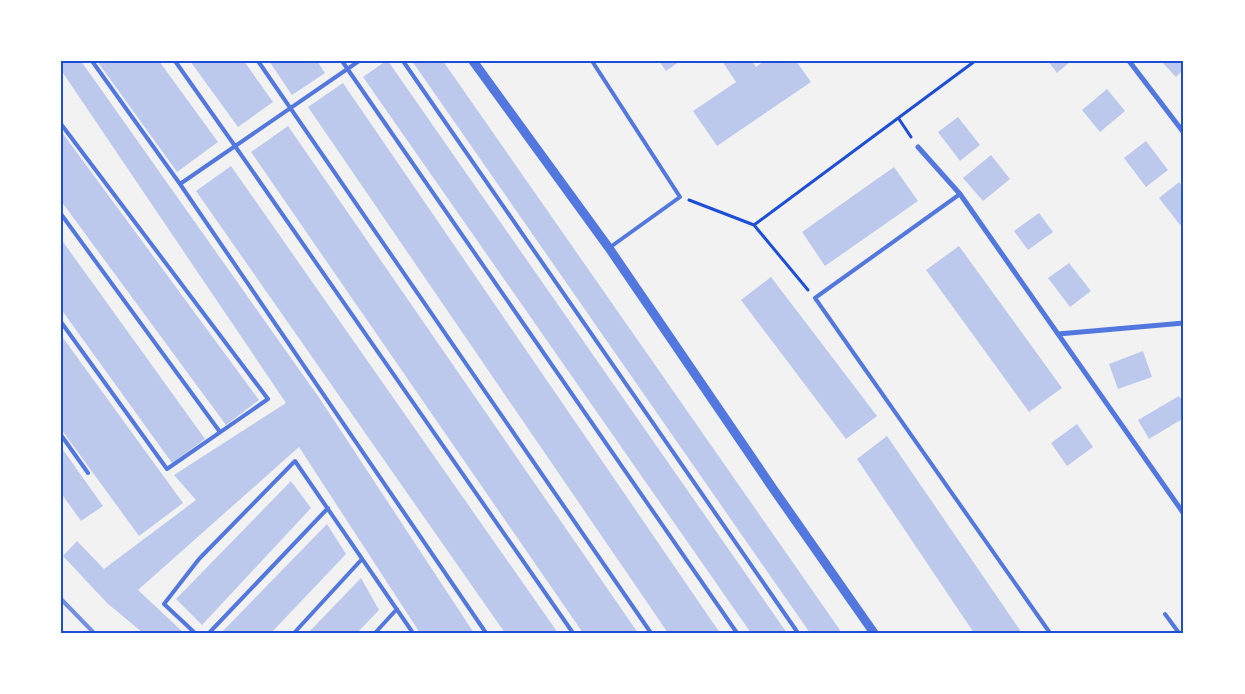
<svg xmlns="http://www.w3.org/2000/svg" width="1245" height="694" viewBox="0 0 1245 694" font-family="Roboto,sans-serif">
  <style>
    .building { fill: #bdc9ec }
    .lines { fill: none; stroke-linecap: round; stroke-linejoin: round }
    .path { stroke: #1d4ed8; stroke-width: 3 }
    .service { stroke: #5277de; stroke-width: 4 }
    .minor { stroke: #5277de; stroke-width: 5 }
    .tertiary { stroke: #5277de; stroke-width: 9 }
    .rail { stroke: #7290e2; stroke-width: 4 }
    .neatline { fill: none; stroke: #1d4ed8; stroke-width: 2 }
  </style>
  <rect width="100%" height="100%" fill="#f2f2f2"/>
  <!-- building -->
  <path class="building" d="M61 61H81L320 399 474 633H420L299 447 138 590 184 633H143L107 603 63 556 77 541 104 569 196 500 174 475 286 403 61 70Z
    M97 61H159L218 142 177 172Z
    M190 61H244L273 102 238 127Z
    M269 61H317L325 73 292 95Z
    M386 61H388L787 633H751L363 77Z
    M412 61H443L842 633H810Z
    M659 61H680L666 71Z
    M722 61H752L756 67 764 61H796L811 82 717 146 693 111 736 82Z
    M1048 61H1071L1057 73Z
    M1161 61H1184V69L1176 77Z
    M343 83 720 633H668L308 107Z
    M1107 89 1125 111 1100 132 1082 110Z
    M958 117 980 145 960 161 938 132Z
    M288 126 638 633H583L251 152Z
    M61 131 259 400 226 425 61 201Z
    M1146 141 1168 170 1146 187 1124 158Z
    M991 155 1010 179 983 201 963 178Z
    M231 166 558 633H505L196 191Z
    M894 167 918 201 825 266 802 232Z
    M1179 182 1184 189V222L1180 225 1159 198Z
    M1039 213 1053 232 1028 250 1014 231Z
    M61 239 205 439 172 463 61 309Z
    M959 246 1062 388 1029 412 926 270Z
    M1069 263 1091 291 1070 307 1048 278Z
    M771 277 877 416 846 439 741 300Z
    M61 335 183 503 139 536 61 429Z
    M1143 351 1152 377 1118 389 1109 364Z
    M1179 396 1184 403V418L1149 439 1138 420Z
    M1077 424 1093 447 1067 466 1051 443Z
    M887 436 1022 633H974L857 459Z
    M61 447 103 506 81 521 61 493Z
    M291 481 311 508 202 625 176 599Z
    M327 524 346 554 271 633H221Z
    M361 578 379 610 357 633H308Z"/>
  <g class="lines">
    <!-- path -->
    <path class="path" d="M899 119 911 137
      M689 200 754 225 975 61
      M754 225 808 290"/>
    <!-- service -->
    <path class="service" d="M92 61 180 184 486 633
      M175 61 235 146 573 633
      M258 61 651 633
      M342 61 737 633
      M403 61 798 633
      M592 61 680 197 609 248
      M61 124 268 399 167 469 61 322
      M180 184 359 61
      M960 194 815 298 1050 633
      M61 214 220 432
      M61 435 88 473
      M1165 614 1179 633
      M195 633 164 604 199 559 295 461 413 633
      M209 633 328 508
      M294 633 362 559
      M375 633 397 609"/>
    <!-- minor -->
    <path class="minor" d="M1129 61 1184 133
      M918 147 960 194 1184 514
      M1058 334 1184 323"/>
    <!-- tertiary -->
    <path class="tertiary" d="M473 61 609 248 774 490 874 633"/>
    <!-- rail -->
    <path class="rail" d="M61 599 94 633"/>
  </g>
  <!-- border -->
  <rect width="1245" height="694" fill="none" stroke="#ffffff" stroke-width="125"/>
  <rect x="62" y="62" width="1120" height="570" class="neatline"/>
</svg>
